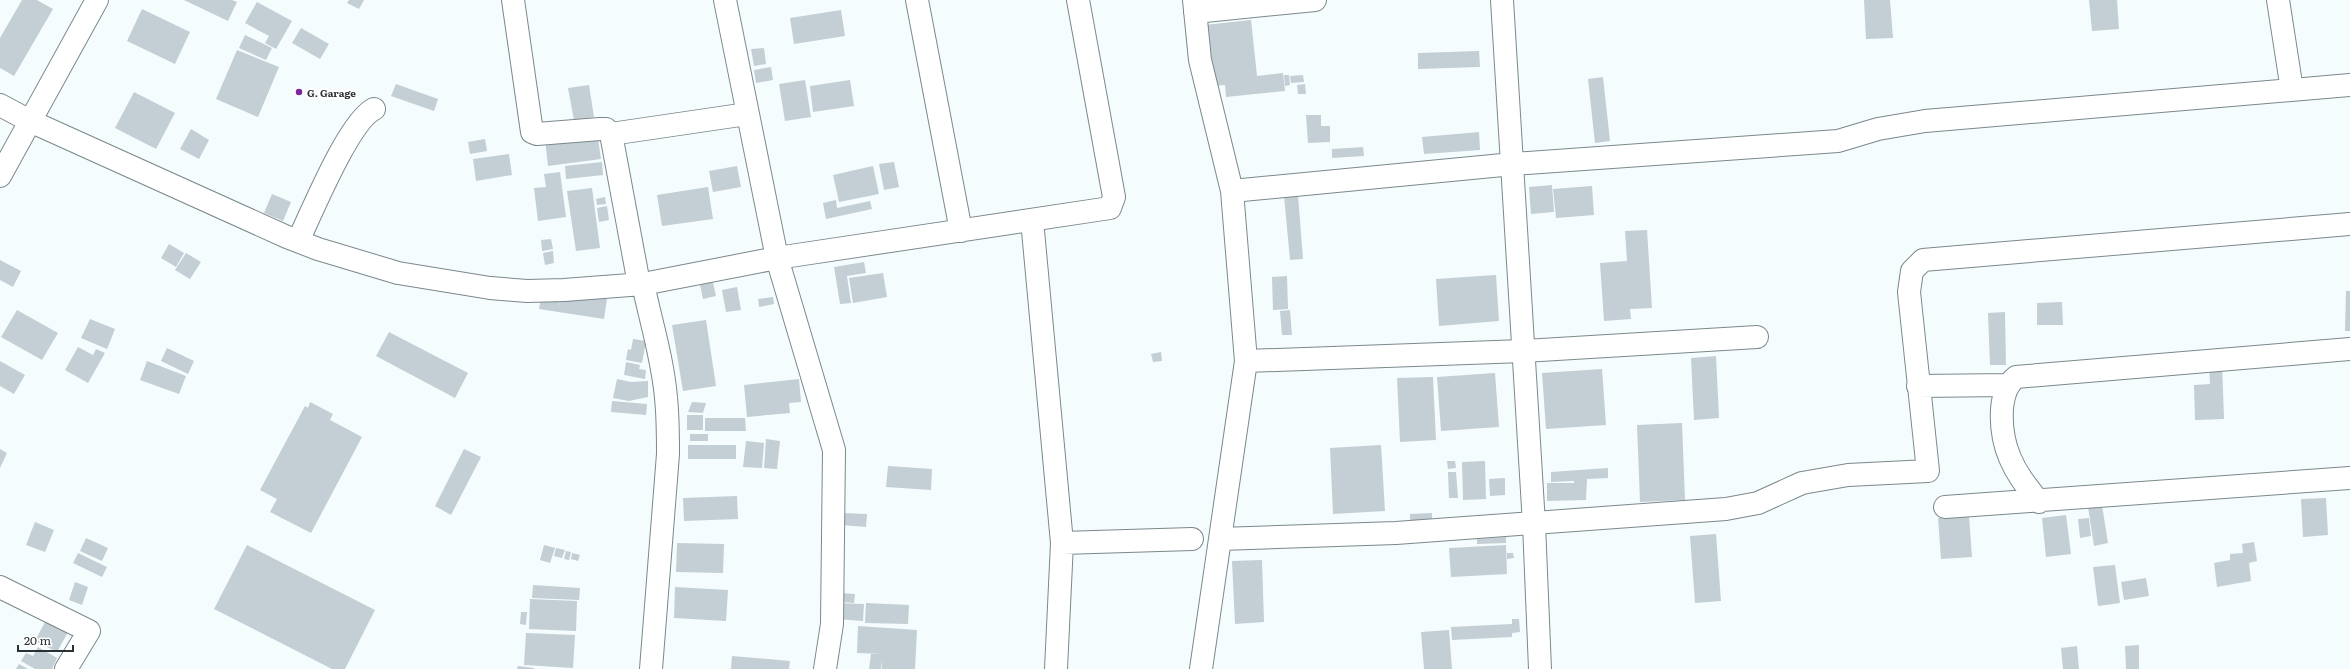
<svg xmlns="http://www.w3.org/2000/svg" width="2350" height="669" viewBox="0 0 2350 669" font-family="Literata,serif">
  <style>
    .building { fill: #c3ced5 }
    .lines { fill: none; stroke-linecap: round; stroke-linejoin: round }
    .minor-casing { stroke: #7b888b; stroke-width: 24 }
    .tertiary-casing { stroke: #7b888b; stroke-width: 24 }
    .minor { stroke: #fff; stroke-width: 22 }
    .tertiary { stroke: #fff; stroke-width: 22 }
    .poi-dot { fill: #7b2797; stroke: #fff; stroke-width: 1.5 }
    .labels { text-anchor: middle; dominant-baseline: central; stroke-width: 4; stroke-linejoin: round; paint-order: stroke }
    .poi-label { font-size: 10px; font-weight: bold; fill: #2b3132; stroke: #fff; text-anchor: start }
  </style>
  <rect width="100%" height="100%" fill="#f4fcfe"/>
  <!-- building -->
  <path class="building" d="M22 0H37L53 9 14 76 0 68V38Z
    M184 0H232L237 2 228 21Z
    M349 0H364L359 9 347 3Z
    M1864 0H1890L1893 38 1866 39Z
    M2089 0H2117L2119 29 2092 31Z
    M257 2 292 21 276 49 265 43 269 36 245 23Z
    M142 9 190 32 175 64 127 41Z
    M841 10 845 36 794 44 790 18Z
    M1251 20 1257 76 1283 73 1285 91 1226 97 1225 85 1210 86 1204 25Z
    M301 28 329 44 320 59 292 43Z
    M245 35 272 48 266 60 239 48Z
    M764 48 766 64 754 66 751 49Z
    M237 50 279 67 258 117 216 99Z
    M1479 51 1480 67 1418 69V53Z
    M771 67 773 80 756 83 754 70Z
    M1284 75H1289L1290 85 1285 86Z
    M1303 75 1304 82 1291 83 1290 76Z
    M1603 77 1610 141 1595 143 1588 79Z
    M805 80 811 117 785 121 779 84Z
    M850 80 854 106 813 112 810 86Z
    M396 84 438 99 434 111 391 96Z
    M1305 84 1306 94H1298L1297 85Z
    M589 85 594 117 574 120 568 88Z
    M134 92 175 113 156 149 115 128Z
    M1306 115H1321V126H1330V142L1308 143Z
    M191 129 209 140 199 159 180 149Z
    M597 132 601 159 548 166 545 139Z
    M1479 132 1480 150 1424 154 1422 137Z
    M485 139 487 151 470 154 468 142Z
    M1363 147 1364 156 1332 158V149Z
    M509 154 512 175 476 181 473 159Z
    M602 162 603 175 566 179 565 166Z
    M894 162 899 187 884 190 879 164Z
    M737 166 741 187 713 192 709 171Z
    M873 166 879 194 839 202 833 175Z
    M560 172 566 217 538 221 534 188 546 187 544 174Z
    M1552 185 1554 212 1531 214 1529 187Z
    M1592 186 1594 215 1556 218 1553 189Z
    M708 187 713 219 662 226 657 195Z
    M592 188 600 248 576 251 567 191Z
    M272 194 291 202 283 221 264 213Z
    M1298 195 1303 259 1290 260 1284 196Z
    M605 197 606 204 597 205 596 199Z
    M836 200 837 208 870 201 872 209 826 219 823 203Z
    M607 206 609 220 599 222 597 208Z
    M1647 230 1652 308 1630 309 1631 319 1604 321 1600 263 1627 261 1625 231Z
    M551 239 553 249 542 251 541 240Z
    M169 244 184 253 176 267 161 258Z
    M553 251 554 263 545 265 543 253Z
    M186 253 201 262 190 279 175 270Z
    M0 260 21 271 13 287 0 280Z
    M864 262 866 273 847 276 851 303 840 304 834 267Z
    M883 273 887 297 853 303 849 278Z
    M1496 275 1499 321 1439 326 1436 279Z
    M1287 276 1288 309 1273 310 1272 277Z
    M712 278 716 296 703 299 699 280Z
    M737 287 741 310 726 312 722 290Z
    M2346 291H2350V331H2345Z
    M563 292 607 299 604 319 539 309 542 293 561 296 559 307Z
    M773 297 774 304 759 307 758 299Z
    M2062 302 2063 325H2037V303Z
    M17 310 58 333 42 360 1 337Z
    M1290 310 1292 335H1282L1280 311Z
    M2005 312 2006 365H1990L1988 313Z
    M90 319 115 329 107 349 81 338Z
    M706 320 716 386 683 391 672 325Z
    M389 332 468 373 455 398 376 356Z
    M633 339 646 341 642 363 626 360 628 349 631 350Z
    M78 347 93 355 96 349 105 353 88 383 65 370Z
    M167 348 194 361 188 374 161 361Z
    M1161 352 1162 361 1153 362 1151 354Z
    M1716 356 1719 418 1694 420 1691 358Z
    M0 361 25 375 14 394 0 386Z
    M147 361 186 376 179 394 140 380Z
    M626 362 640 365 639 369 646 370 645 379 624 375Z
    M2209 363H2222L2224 419 2195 420 2194 385 2210 384Z
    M1602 369 1606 425 1546 429 1542 373Z
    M1495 373 1499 427 1441 431 1437 377Z
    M1433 377 1436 440 1400 442 1397 378Z
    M617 379 631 382 648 381V397L629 401 613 398Z
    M799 379 801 402 789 403 790 413 747 417 744 385Z
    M612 401 647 404 646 415 611 412Z
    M310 402 333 414 330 420 362 437 311 533 270 512 277 499 260 490 305 406 308 408Z
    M692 402 706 403 703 413 688 412Z
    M687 415H703V430H687Z
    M705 418H745L746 431H705Z
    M1682 423 1685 500 1640 502 1637 425Z
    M690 434H708V441H690Z
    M766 439 780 441 777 469 764 468Z
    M746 441 764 443 762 468 743 467Z
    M688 445H736V459H688Z
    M1381 445 1385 511 1333 514 1330 448Z
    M0 449 7 453 0 468Z
    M464 449 481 457 451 515 435 506Z
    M1447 461H1455L1456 468 1448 469Z
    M1485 461 1486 499 1463 500 1462 462Z
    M888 466 932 469 931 490 886 487Z
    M1608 468V478L1587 479 1586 500 1547 501V483H1574V481L1551 482V472Z
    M1448 472H1456L1458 498H1449Z
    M1505 478V495L1490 496 1489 479Z
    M737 496 738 519 684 521 683 498Z
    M2326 498 2328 535 2303 537 2301 499Z
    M2102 505 2108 543 2094 546 2088 507Z
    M842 513 867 514 866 527 841 525Z
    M1432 513V520L1410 521V514Z
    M2066 515 2071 554 2046 557 2042 518Z
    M1969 516 1972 557 1941 559 1938 518Z
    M2089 518 2091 536 2080 538 2078 519Z
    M35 522 54 530 45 552 26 545Z
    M1716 534 1721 601 1695 603 1690 536Z
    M1506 537V543L1477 544V539Z
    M86 538 108 548 102 561 80 551Z
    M2254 542 2257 561 2249 563 2251 581 2217 587 2214 563 2230 560V554L2243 553 2242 544Z
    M677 543 724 544 723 573 676 572Z
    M247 545 375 610 345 669H332L214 609Z
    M544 545 555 548 550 563 540 560Z
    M1506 545 1507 574 1451 577 1449 548Z
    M556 548 565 550 562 558 554 556Z
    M566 551 571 552 569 560 564 559Z
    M78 553 107 567 102 577 73 563Z
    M572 553 580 555 578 561 571 559Z
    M1507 553H1513L1514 558 1507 559Z
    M1262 560 1264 622 1235 624 1232 561Z
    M2115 565 2120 603 2098 606 2093 567Z
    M2146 578 2149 596 2124 600 2121 582Z
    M75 582 88 587 82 605 69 600Z
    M533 585 580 588 579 600 532 598Z
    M675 587 728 590 726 621 674 618Z
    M841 593 855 594 854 603 841 602Z
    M530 599 577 601 576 631 529 629Z
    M837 603 864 604 863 621 836 619Z
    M866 603 909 605 908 624 865 623Z
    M521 612H527L526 625 520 624Z
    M1512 619H1519L1520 632 1512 633V637L1452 640 1451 627 1512 624Z
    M46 620 68 632 57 652 35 641Z
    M858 626 917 630 915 669H882V661L881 669H869L871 654H883L857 653Z
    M1449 630 1452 669H1424L1421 632Z
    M526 633 575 635 573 668 524 665Z
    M2139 645V669H2126L2125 646Z
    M2077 646 2079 669H2063L2061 648Z
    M38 647 57 658 52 669H35L21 661 26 653 33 656Z
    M732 656 790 661 789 669H731Z
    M19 664 28 669H16Z
    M518 666 534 668V669H517Z"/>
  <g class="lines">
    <!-- minor casing -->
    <g class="minor-casing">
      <path id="minor" d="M513 0 532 132 537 134 600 129H606L611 134 639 284
        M725 0 777 258 834 450 832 624 825 669
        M917 0 961 231
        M1194 0 1200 60 1232 191 1246 361 1201 669
        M2278 0 2292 90
        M1195 12 1315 0
        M0 105 30 121 287 237 318 249 398 273 490 288 527 291 564 290 643 284 777 258 1110 208 1114 197 1078 0
        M611 134 747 114
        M0 176 97 0
        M1232 191 1513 164 1838 141 1878 129 1925 121 2350 85
        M1032 220 1062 543 1056 669
        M298 241C312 212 349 121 374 109
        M643 284C651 322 663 360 666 398 668 417 668 435 668 454L651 669
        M1246 361 1523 351 1757 337
        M1918 386 2009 385
        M2039 502C2028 488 2017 475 2010 458 2001 437 1995 394 2016 377L2350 349
        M1945 507 2350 478
        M1220 539 1396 533 1726 509 1758 503 1802 483 1848 475 1928 471 1909 292 1912 271 1923 260 2350 224
        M1062 543 1192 539
        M0 587 89 631 66 669"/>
    </g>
    <!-- tertiary casing -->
    <g class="tertiary-casing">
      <path id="tertiary" d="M1502 0 1534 524 1540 669"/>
    </g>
    <!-- minor -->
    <use href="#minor" class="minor"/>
    <!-- tertiary -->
    <use href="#tertiary" class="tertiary"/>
  </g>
  <!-- markers -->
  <circle class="poi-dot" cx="299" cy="92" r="4"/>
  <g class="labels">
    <!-- poi labels -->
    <g class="poi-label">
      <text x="307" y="92">G. Garage</text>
    </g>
  </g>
  <!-- scale -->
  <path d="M18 645v6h55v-6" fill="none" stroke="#2b3132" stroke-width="2"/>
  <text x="24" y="645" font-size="12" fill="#2b3132" stroke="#ffffff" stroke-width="3" paint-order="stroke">20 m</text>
</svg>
